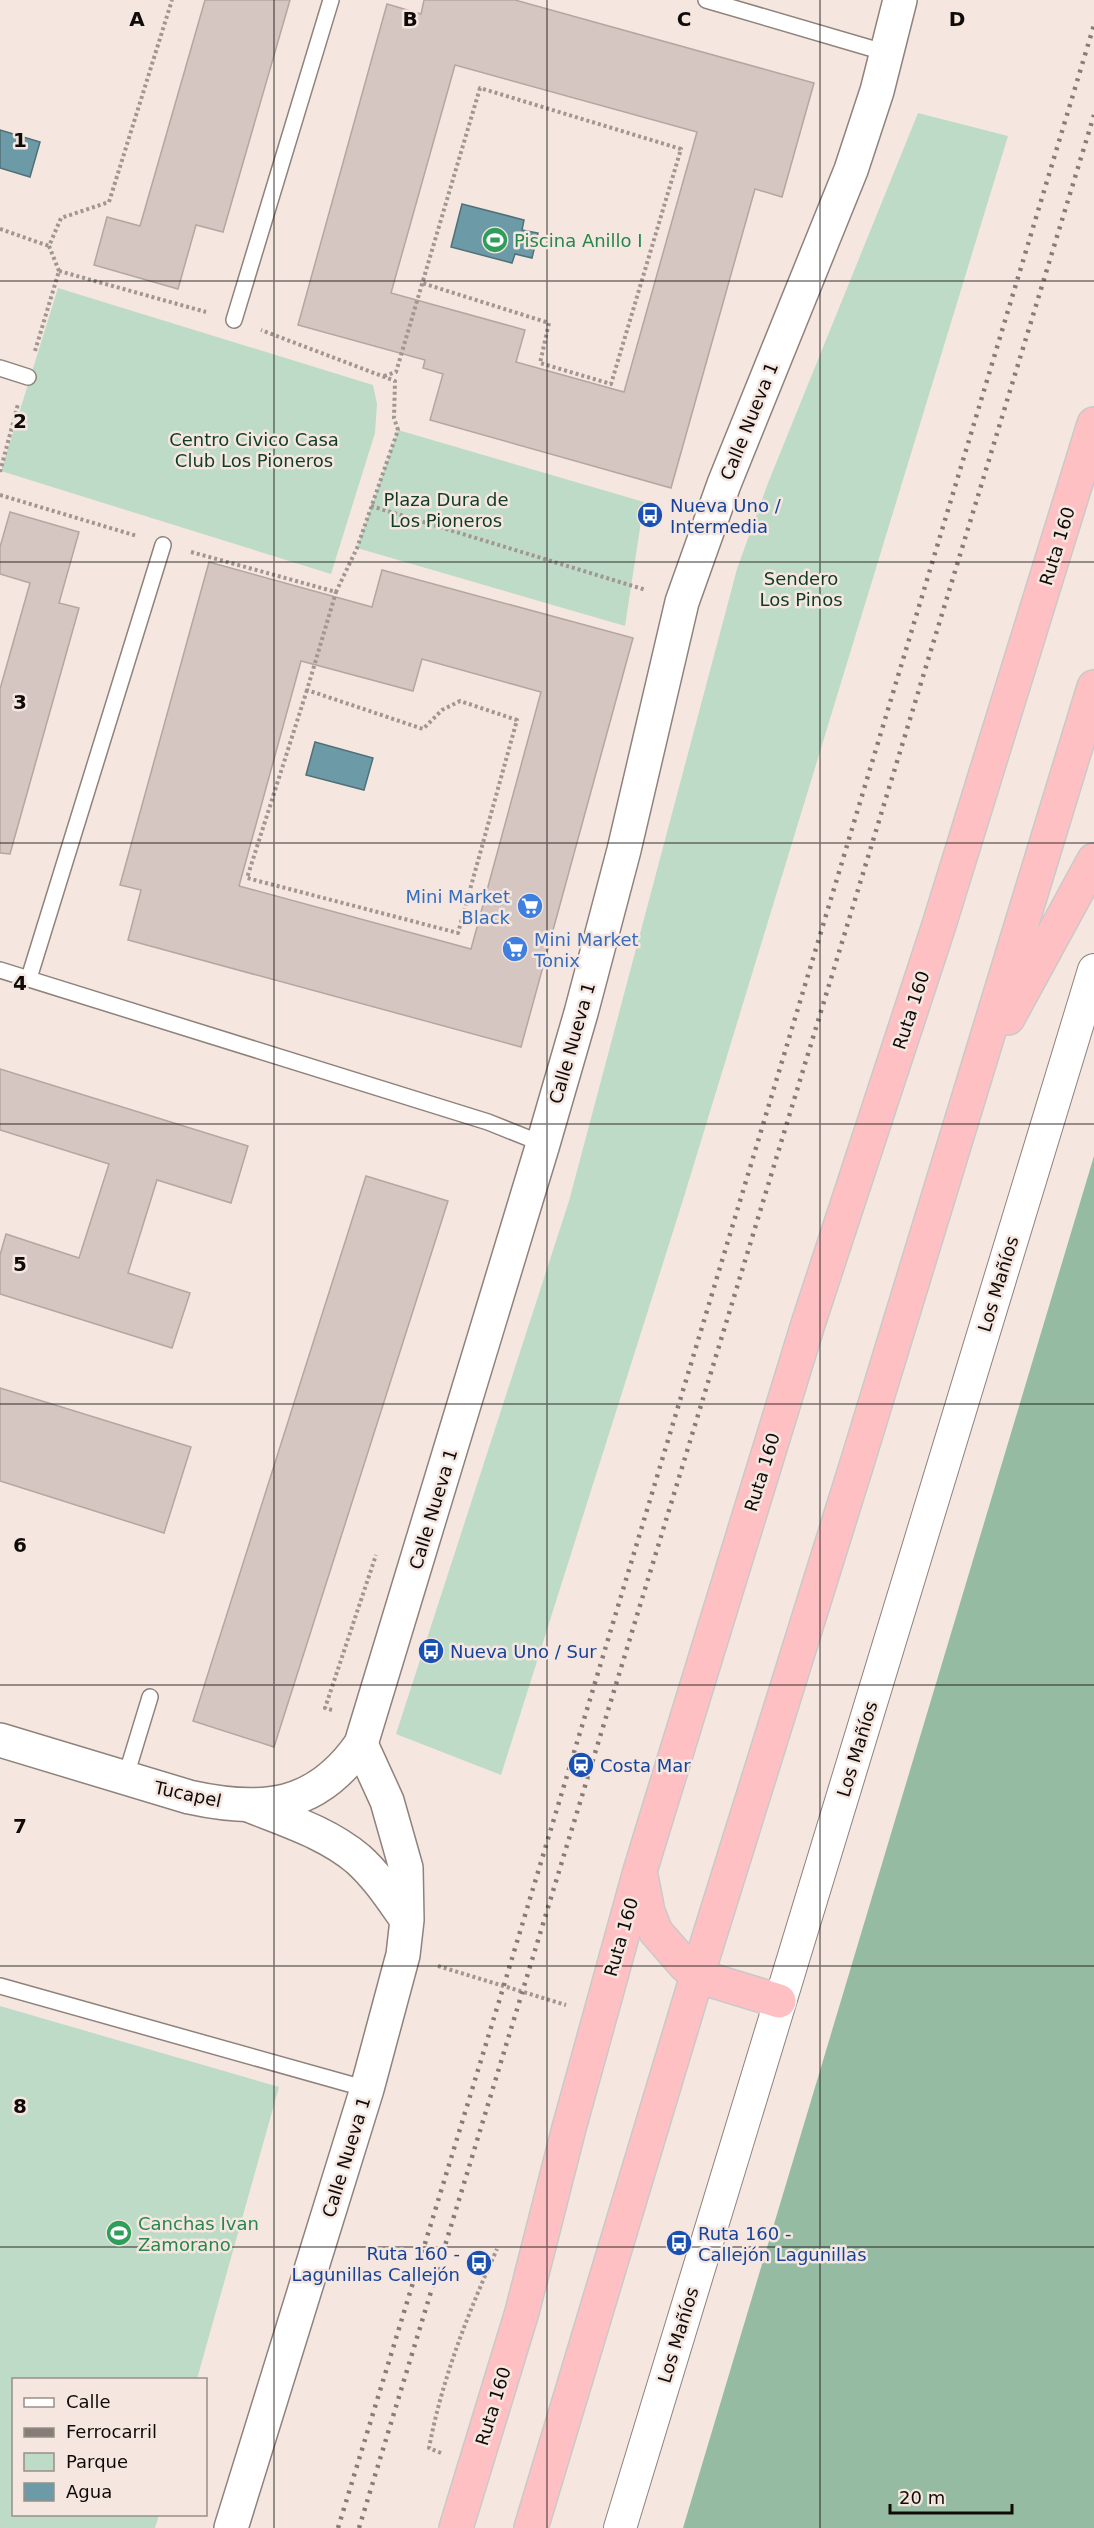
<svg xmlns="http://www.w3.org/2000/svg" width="1094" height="2528" viewBox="0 0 1094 2528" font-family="'DejaVu Sans',sans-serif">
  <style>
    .green { fill: #bedbc7 }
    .forest { fill: #95bba2 }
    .water { fill: #6c9ba7; stroke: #507078; stroke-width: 1.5 }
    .building { fill: #d5c6c1; stroke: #b4a6a0; stroke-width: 1.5; fill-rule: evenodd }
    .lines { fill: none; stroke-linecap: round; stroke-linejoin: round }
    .service-casing { stroke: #8f827c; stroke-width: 18 }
    .minor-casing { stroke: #8f827c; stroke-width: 34 }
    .tertiary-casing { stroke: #8f827c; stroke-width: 36 }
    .secondary-casing { stroke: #8f827c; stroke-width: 36 }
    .trunk-casing { stroke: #cac9c9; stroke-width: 36 }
    .path { stroke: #a19691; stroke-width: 4; stroke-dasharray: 3 3; stroke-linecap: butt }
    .service { stroke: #fff; stroke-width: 15 }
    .minor { stroke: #fff; stroke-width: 32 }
    .tertiary { stroke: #fff; stroke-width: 33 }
    .secondary { stroke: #fff; stroke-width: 33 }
    .trunk { stroke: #ffc0c3; stroke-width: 33 }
    .rail { stroke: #877d78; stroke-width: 4.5; stroke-dasharray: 3 6; stroke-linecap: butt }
    .grid { fill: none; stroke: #100b09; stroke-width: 1.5; stroke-opacity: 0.55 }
    .labels { text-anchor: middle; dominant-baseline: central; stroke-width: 5; stroke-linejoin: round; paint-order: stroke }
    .leisure-label { font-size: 18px; fill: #27864d; stroke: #f5e7e0; text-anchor: start }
    .street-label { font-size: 18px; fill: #100b09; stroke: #f5e7e0 }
    .park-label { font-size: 18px; fill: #0f3d24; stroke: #f5e7e0 }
    .transit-label { font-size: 18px; fill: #164399; stroke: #f5e7e0; text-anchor: start }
    .shop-label { font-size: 18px; fill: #366cbe; stroke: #f5e7e0; text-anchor: end }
    .grid-label { font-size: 20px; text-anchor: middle; font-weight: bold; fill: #100b09; stroke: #f5e7e0; stroke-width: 5; stroke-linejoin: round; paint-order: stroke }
  </style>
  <rect width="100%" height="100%" fill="#f5e7e0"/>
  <!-- green -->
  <path class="green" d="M918 113 1008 136 683 1200 501 1775 396 1734 569 1201 737 569 768 483Z
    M58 288 373 385 377 404 375 433 331 574 1 471Z
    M398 430 644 502 625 626 357 548Z
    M0 2006 279 2087 197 2379 14 2380V2514L159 2515 155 2528H0Z"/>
  <!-- forest -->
  <path class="forest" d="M1094 1156V2528H683Z"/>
  <!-- water -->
  <path class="water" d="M0 130 40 142 30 177 0 168Z
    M462 204 524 220 522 230 538 233 532 258 515 254 512 263 451 247Z
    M315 742 373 758 364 790 306 775Z"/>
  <!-- building -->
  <path class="building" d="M205 0H290L223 232 196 225 178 289 94 265 107 217 140 226Z
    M424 0H515L814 83 782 197 755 189 671 488 430 420 443 374 423 368 425 360 298 325 387 4 421 14ZM455 65 697 132 624 392 516 362 525 330 391 293Z
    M10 512 79 532 59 603 79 608 10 854 0 853V689L30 583 0 574V547Z
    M209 562 372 607 382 570 633 638 521 1047 128 940 141 890 120 885ZM422 659 541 692 471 949 239 886 301 661 413 691Z
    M0 1069 248 1146 231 1203 157 1180 128 1273 190 1293 172 1348 0 1294V1255L6 1234 79 1258 109 1164 0 1130Z
    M366 1176 448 1201 274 1747 193 1721Z
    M0 1388 191 1447 164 1533 0 1481Z"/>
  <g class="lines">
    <!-- service casing -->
    <g class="service-casing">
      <path id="service" d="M706 0 887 53
        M234 320 331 0
        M0 368 28 377
        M0 970 488 1122 543 1144
        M29 978 163 545
        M125 1779 150 1697
        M0 1986 367 2089"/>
    </g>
    <!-- minor casing -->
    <g class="minor-casing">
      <path id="minor" d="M620 2528 1094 970"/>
    </g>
    <!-- tertiary casing -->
    <g class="tertiary-casing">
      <path id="tertiary" d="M251 1806C288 1821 327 1833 358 1859 378 1877 392 1899 407 1920
        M231 2528 367 2089 403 1955 407 1920 406 1868 387 1801 361 1744"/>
    </g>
    <!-- secondary casing -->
    <g class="secondary-casing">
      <path id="secondary" d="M0 1740 189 1797C262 1813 316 1809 361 1744L543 1144 581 1013 624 850 682 602 724 484 851 170 877 91 900 0"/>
    </g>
    <!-- trunk casing -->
    <g class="trunk-casing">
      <path id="trunk" d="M1008 1018 1094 860
        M641 1876 648 1912 656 1932 684 1964 697 1976 779 2001
        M456 2528 522 2312 569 2128 640 1871 808 1324 939 925 1094 424
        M531 2528 697 1976 858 1460 1094 687"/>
    </g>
    <!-- path -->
    <path class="path" d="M0 229 49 246
      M59 271 206 312
      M59 271 49 246 61 218 109 202 172 0
      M35 351 59 271
      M384 376 396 372 480 88 681 149 611 384 540 363 549 323 422 283
      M0 472 18 404
      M0 495 137 536
      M371 506 646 590
      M191 552 336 592 357 548 398 430 394 418 395 381 261 330
      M307 690 247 878 458 933 517 720 460 701 442 710 423 729 307 690 336 592
      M332 1710 325 1708 376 1555
      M438 1966 566 2005
      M441 2453 429 2448C442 2379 468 2313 497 2249"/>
    <!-- service -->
    <use href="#service" class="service"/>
    <!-- minor -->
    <use href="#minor" class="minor"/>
    <!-- tertiary -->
    <use href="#tertiary" class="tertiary"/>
    <!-- secondary -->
    <use href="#secondary" class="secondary"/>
    <!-- trunk -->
    <use href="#trunk" class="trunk"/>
    <!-- rail -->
    <path class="rail" d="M338 2528 504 1985 1094 25
      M359 2528 1094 115"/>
  </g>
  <!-- grid -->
  <path class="grid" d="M274 0V2528M547 0V2528M820 0V2528M0 281H1094M0 562H1094M0 843H1094M0 1124H1094M0 1404H1094M0 1685H1094M0 1966H1094M0 2247H1094"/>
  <!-- icons -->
  <defs>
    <g id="stadium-disc" transform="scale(1.35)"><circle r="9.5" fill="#2e9e5b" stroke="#f5e7e0"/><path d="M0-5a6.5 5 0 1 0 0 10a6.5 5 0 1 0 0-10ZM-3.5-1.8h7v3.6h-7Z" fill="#fff"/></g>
    <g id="bus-disc" transform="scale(1.35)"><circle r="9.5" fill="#1a4fb4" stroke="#f5e7e0"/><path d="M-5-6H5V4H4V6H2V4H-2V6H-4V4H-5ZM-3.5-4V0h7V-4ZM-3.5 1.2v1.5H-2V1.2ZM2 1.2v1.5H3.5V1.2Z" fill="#fff"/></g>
    <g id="supermarket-disc" transform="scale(1.35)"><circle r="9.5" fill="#3f7fe0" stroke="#f5e7e0"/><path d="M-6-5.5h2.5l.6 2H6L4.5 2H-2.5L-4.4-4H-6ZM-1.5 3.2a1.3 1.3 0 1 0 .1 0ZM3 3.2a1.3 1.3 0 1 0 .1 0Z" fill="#fff"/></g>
    <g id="station-disc" transform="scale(1.35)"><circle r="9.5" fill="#1a4fb4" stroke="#f5e7e0"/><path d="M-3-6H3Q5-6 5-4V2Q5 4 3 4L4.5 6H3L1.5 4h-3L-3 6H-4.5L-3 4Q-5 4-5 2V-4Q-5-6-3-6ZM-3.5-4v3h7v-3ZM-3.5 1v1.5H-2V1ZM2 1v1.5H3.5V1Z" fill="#fff"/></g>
  </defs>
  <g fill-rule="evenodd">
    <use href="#stadium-disc" x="495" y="240"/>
    <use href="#bus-disc" x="650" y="515"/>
    <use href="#supermarket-disc" x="530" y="906"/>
    <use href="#supermarket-disc" x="515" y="949"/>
    <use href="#bus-disc" x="431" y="1651"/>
    <use href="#station-disc" x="581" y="1765"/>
    <use href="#stadium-disc" x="119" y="2233"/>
    <use href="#bus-disc" x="679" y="2243"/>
    <use href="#bus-disc" x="479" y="2263"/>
  </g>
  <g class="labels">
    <!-- leisure labels -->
    <g class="leisure-label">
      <text x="514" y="240">Piscina Anillo I</text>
      <text x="138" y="2223">Canchas Ivan<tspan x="138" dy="21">Zamorano</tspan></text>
    </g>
    <!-- street labels -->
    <g class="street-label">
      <text transform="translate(749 421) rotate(-68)">Calle Nueva 1</text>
      <text transform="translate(1057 546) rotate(-73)">Ruta 160</text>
      <text transform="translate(911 1010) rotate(-72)">Ruta 160</text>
      <text transform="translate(572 1043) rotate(-74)">Calle Nueva 1</text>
      <text transform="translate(998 1284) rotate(-73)">Los Mañíos</text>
      <text transform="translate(762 1472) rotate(-73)">Ruta 160</text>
      <text transform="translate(433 1509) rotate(-73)">Calle Nueva 1</text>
      <text transform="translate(857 1749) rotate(-73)">Los Mañíos</text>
      <text transform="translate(188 1794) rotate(12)">Tucapel</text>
      <text transform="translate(621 1937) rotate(-74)">Ruta 160</text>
      <text transform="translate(346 2157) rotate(-73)">Calle Nueva 1</text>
      <text transform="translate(678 2335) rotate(-73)">Los Mañíos</text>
      <text transform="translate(493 2406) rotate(-73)">Ruta 160</text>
    </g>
    <!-- park labels -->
    <g class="park-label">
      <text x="254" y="439">Centro Civico Casa<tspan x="254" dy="21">Club Los Pioneros</tspan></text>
      <text x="446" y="499">Plaza Dura de<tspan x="446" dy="21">Los Pioneros</tspan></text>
      <text x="801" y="578">Sendero<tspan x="801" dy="21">Los Pinos</tspan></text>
    </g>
    <!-- transit labels -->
    <g class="transit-label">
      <text x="670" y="505">Nueva Uno /<tspan x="670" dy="21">Intermedia</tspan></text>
      <text x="450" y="1651">Nueva Uno / Sur</text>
      <text x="600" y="1765">Costa Mar</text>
      <text x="698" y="2233">Ruta 160 -<tspan x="698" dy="21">Callejón Lagunillas</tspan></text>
      <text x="460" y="2253" text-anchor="end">Ruta 160 -<tspan x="460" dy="21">Lagunillas Callejón</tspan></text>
    </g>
    <!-- shop labels -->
    <g class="shop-label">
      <text x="510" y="896">Mini Market<tspan x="510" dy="21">Black</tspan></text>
      <text x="534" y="939" text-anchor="start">Mini Market<tspan x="534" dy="21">Tonix</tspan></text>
    </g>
  </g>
  <g class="grid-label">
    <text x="137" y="26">A</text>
    <text x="410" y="26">B</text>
    <text x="684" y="26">C</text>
    <text x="957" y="26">D</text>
    <text x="20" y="147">1</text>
    <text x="20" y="428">2</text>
    <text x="20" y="709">3</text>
    <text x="20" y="990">4</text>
    <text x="20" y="1271">5</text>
    <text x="20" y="1552">6</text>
    <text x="20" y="1833">7</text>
    <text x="20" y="2113">8</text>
  </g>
  <!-- legend -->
  <rect x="12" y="2378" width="195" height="138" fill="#f5e7e0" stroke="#998f8a" stroke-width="1.5"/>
  <rect x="24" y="2398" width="30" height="9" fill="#ffffff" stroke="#998f8a" stroke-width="1.5"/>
  <text x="66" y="2408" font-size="18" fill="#100b09">Calle</text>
  <rect x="24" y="2428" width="30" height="9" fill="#877d78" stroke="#998f8a" stroke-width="1.5"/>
  <text x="66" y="2438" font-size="18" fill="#100b09">Ferrocarril</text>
  <rect x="24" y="2453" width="30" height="18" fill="#bedbc7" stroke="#998f8a" stroke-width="1.5"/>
  <text x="66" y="2468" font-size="18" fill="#100b09">Parque</text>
  <rect x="24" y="2483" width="30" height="18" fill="#6c9ba7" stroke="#998f8a" stroke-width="1.5"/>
  <text x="66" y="2498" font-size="18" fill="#100b09">Agua</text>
  <!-- scale -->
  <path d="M890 2504v9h122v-9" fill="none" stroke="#100b09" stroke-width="3"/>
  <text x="899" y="2504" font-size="18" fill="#100b09" stroke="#f5e7e0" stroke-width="4.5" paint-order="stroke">20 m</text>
</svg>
